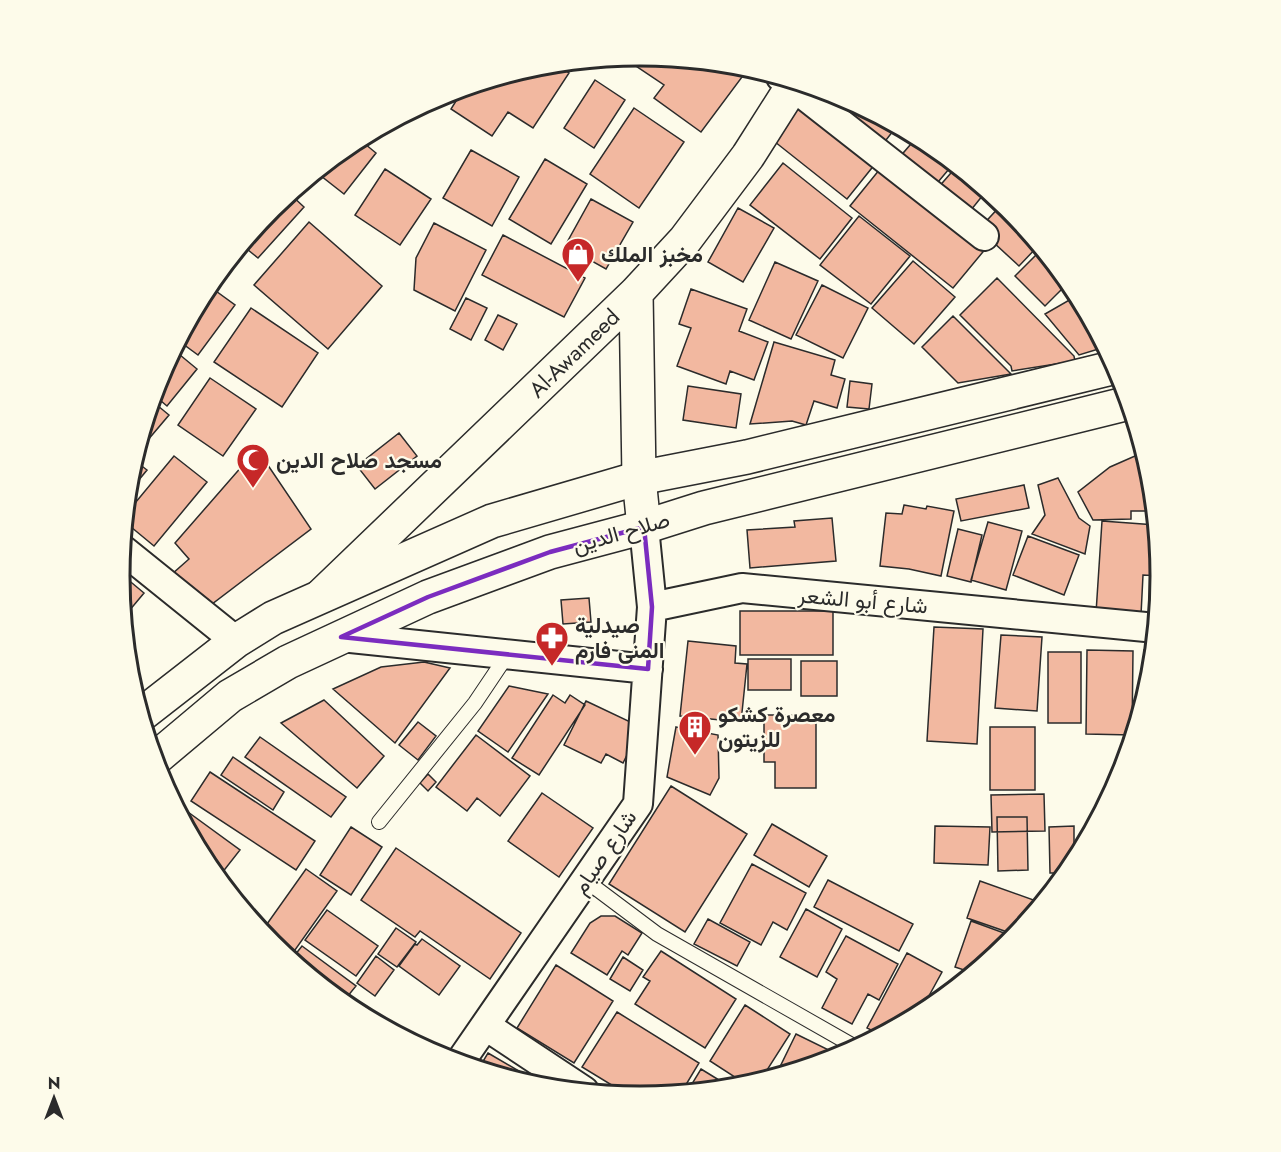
<svg xmlns="http://www.w3.org/2000/svg" width="1281" height="1152" viewBox="0 0 1281 1152" font-family="Jost,Vazirmatn,sans-serif">
  <style>
    .building { fill: #f2b8a0; stroke: #2b2b2b; stroke-width: 1.5 }
    .lines { fill: none; stroke-linecap: round; stroke-linejoin: round }
    .service-casing { stroke: #2b2b2b; stroke-width: 16 }
    .minor-casing { stroke: #2b2b2b; stroke-width: 32 }
    .secondary-casing { stroke: #2b2b2b; stroke-width: 36 }
    .trunk-casing { stroke: #2b2b2b; stroke-width: 36 }
    .service { stroke: #fdfbea; stroke-width: 14 }
    .minor { stroke: #fdfbea; stroke-width: 28 }
    .secondary { stroke: #fdfbea; stroke-width: 33 }
    .trunk { stroke: #fdfbea; stroke-width: 33 }
    .marked { fill: none; stroke: #7b2cbf; stroke-width: 4.5; stroke-linejoin: round }
    .labels { text-anchor: middle; dominant-baseline: central; stroke-width: 4.5; stroke-linejoin: round; paint-order: stroke }
    .poi-label { font-size: 22px; font-weight: bold; fill: #2b2b2b; stroke: #fdfbea; text-anchor: start }
    .street-label { font-size: 22px; fill: #2b2b2b; stroke: #fdfbea }
    .rim { fill: none; stroke: #2b2b2b; stroke-width: 3 }
  </style>
  <rect width="100%" height="100%" fill="#fdfbea"/>
  <!-- building -->
  <path class="building" d="M635 56 733 65 745 73 701 132 654 98 664 85 630 62Z
    M556 64 569 73 533 128 508 112 492 136 451 109 464 88 539 65Z
    M595 80 625 100 594 148 564 128Z
    M448 93 439 107 431 101 442 95Z
    M831 93 840 95 897 126 879 149 822 104Z
    M798 103 875 164 847 199 770 138Z
    M634 108 684 142 639 208 590 174Z
    M917 137 930 143 954 163 933 188 898 159Z
    M359 139 376 153 344 194 316 172Z
    M471 150 519 177 492 226 443 198Z
    M545 159 587 184 551 244 509 219Z
    M783 163 852 218 820 259 750 205Z
    M884 164 987 247 953 288 850 206Z
    M957 166 987 190 967 215 937 189Z
    M385 169 431 199 400 245 355 215Z
    M290 194 304 207 258 258 242 245 273 208Z
    M591 199 633 222 606 269 565 246Z
    M1003 203 1039 245 1019 266 979 229Z
    M738 208 774 228 743 282 708 262Z
    M859 216 910 256 871 304 820 265Z
    M309 222 382 286 328 349 254 285Z
    M434 223 486 250 455 311 414 290 416 258Z
    M503 235 585 278 564 317 482 275Z
    M1042 249 1069 282 1045 306 1015 276Z
    M913 261 955 297 914 344 872 308Z
    M775 262 818 281 791 339 749 320Z
    M997 278 1074 356 1075 361 1012 371 1011 366 960 315Z
    M822 285 868 308 843 358 796 335Z
    M209 286 235 305 198 355 179 341Z
    M691 289 747 309 739 331 768 342 754 380 730 371 726 384 677 366 691 328 679 324Z
    M1078 295 1105 347 1079 355 1045 314Z
    M466 298 487 308 471 340 450 329Z
    M251 308 318 353 282 407 214 362Z
    M498 315 517 324 503 350 485 340Z
    M953 316 1011 374 958 383 922 347Z
    M774 342 835 360 831 375 845 379 837 408 814 401 806 425 792 421 750 424Z
    M174 350 197 369 167 406 154 395 160 376Z
    M210 378 256 409 223 456 178 425Z
    M850 381 872 384 869 409 847 407Z
    M688 386 741 394 736 428 683 420Z
    M152 401 169 415 136 454Z
    M399 433 417 456 375 489 357 466Z
    M257 449 311 529 212 604 171 575 189 559 175 543Z
    M1144 452 1151 475 1155 511H1131V519L1093 520 1078 492 1110 467Z
    M174 456 207 482 154 546 125 522 126 514Z
    M134 460 147 470 128 493 130 474Z
    M1058 478 1079 518 1090 526 1085 554 1032 534 1045 515 1038 485Z
    M1024 485 1029 508 961 521 956 499Z
    M904 505 926 509 927 506 954 511 941 576 909 569 880 566 886 513 902 514Z
    M832 518 836 561 750 568 747 530 795 527 794 521Z
    M1102 521 1156 525 1161 576 1143 575 1141 615 1096 613Z
    M988 522 1022 531 1006 590 971 580Z
    M958 529 982 535 971 582 947 576Z
    M1028 536 1079 555 1064 595 1013 575Z
    M120 573 144 593 124 617 120 576Z
    M1158 579H1161L1156 622H1154Z
    M589 598 591 622 563 624 561 600Z
    M740 611H833V655H740Z
    M934 627 983 629 977 744 927 741Z
    M1001 635 1042 637 1037 711 995 708Z
    M688 641 736 646 735 663 747 664 741 722 680 716Z
    M1087 650 1133 651 1132 735 1086 734Z
    M1144 650H1154L1150 679H1143Z
    M1048 652H1081V723H1048Z
    M748 659H791V690H748Z
    M801 661H837V696H801Z
    M424 662 450 668 395 743 333 689 381 667Z
    M509 686 548 694 508 752 478 731Z
    M553 695 565 703 570 695 585 705 539 775 512 758Z
    M324 700 384 756 357 788 281 723Z
    M586 701 641 727 623 763 606 754 601 763 564 745Z
    M764 715H816V788H775V762H764Z
    M418 722 436 736 418 760 399 745Z
    M676 727 718 735 719 778 710 795 667 777Z
    M990 727H1035V790H990Z
    M476 735 530 776 500 816 477 798 467 811 436 787Z
    M260 737 346 797 331 817 245 757Z
    M233 757 284 792 273 810 221 775Z
    M210 772 315 841 296 870 191 801Z
    M428 774 436 782 428 791 420 783Z
    M671 786 747 834 685 932 609 884Z
    M542 793 593 828 559 877 508 841Z
    M1044 794 1045 831 992 832 991 795Z
    M177 804 240 850 218 878 208 865 176 805Z
    M997 817H1027L1028 870 998 871Z
    M772 824 827 856 809 887 754 855Z
    M935 826 990 827 988 865 934 863Z
    M1074 826V863L1067 873H1050L1049 827Z
    M351 827 382 847 351 895 320 875Z
    M396 848 521 933 490 979 420 931 415 937 361 900Z
    M752 864 806 893 787 930 773 922 761 945 720 923Z
    M306 869 337 891 290 957 272 944 262 931Z
    M828 880 913 924 899 951 814 907Z
    M980 881 1042 903 1016 935 967 918Z
    M806 909 842 929 817 977 780 957Z
    M327 910 378 946 356 976 305 940Z
    M601 916H615L642 933 628 955 622 951 607 975 571 953 590 923Z
    M708 919 750 942 737 966 694 944Z
    M971 921 1015 937 1008 944 973 973 955 967Z
    M396 928 416 942 397 967 378 954Z
    M846 936 898 964 879 1000 868 994 852 1024 822 1008 837 979 826 972Z
    M422 939 460 966 439 995 399 966 415 944 417 945Z
    M302 946 356 986 343 1002 291 960Z
    M661 951 736 999 705 1048 635 1004 650 981 643 977Z
    M907 953 942 972 919 1014 881 1035 867 1028Z
    M376 956 394 970 375 996 357 983Z
    M623 957 643 970 630 991 610 979Z
    M556 965 613 1001 574 1063 517 1028Z
    M745 1005 790 1034 760 1081 747 1085 710 1061Z
    M617 1012 699 1063 681 1093 640 1096 628 1095 582 1067Z
    M796 1034 841 1056 775 1077Z
    M488 1053 546 1087 479 1068Z
    M701 1069 732 1088 687 1092Z"/>
  <g class="lines">
    <!-- service casing -->
    <g class="service-casing">
      <path id="service" d="M379 822 475 703 508 654
        M585 880 657 934 857 1048"/>
    </g>
    <!-- minor casing -->
    <g class="minor-casing">
      <path id="minor" d="M781 77 984 236
        M644 527 652 607 742 588 1156 628
        M123 550 236 641
        M341 637 648 669
        M486 1026 584 1091
        M460 1062 638 804 652 607"/>
    </g>
    <!-- secondary casing -->
    <g class="secondary-casing">
      <path id="secondary" d="M636 293 639 478 644 527
        M322 595 636 293 685 240 748 156 795 82"/>
    </g>
    <!-- trunk casing -->
    <g class="trunk-casing">
      <path id="trunk" d="M141 715 236 641 273 618 492 521 639 478 747 457 1116 367
        M155 759 230 696 288 662 428 597 550 552 644 527 704 508 1129 403"/>
    </g>
    <!-- service -->
    <use href="#service" class="service"/>
    <!-- minor -->
    <use href="#minor" class="minor"/>
    <!-- secondary -->
    <use href="#secondary" class="secondary"/>
    <!-- trunk -->
    <use href="#trunk" class="trunk"/>
  </g>
  <!-- marked area -->
  <path class="marked" d="M644 527 652 607 648 669 341 637 428 597 550 552Z"/>
  <!-- icons -->
  <defs>
    <g id="shop-pin" transform="scale(1.725)"><path d="M0 17L-7.5 6A9.5 9.5 0 1 1 7.5 6Z" fill="#c62828" stroke="#fdfbea"/><path d="M-5-2.5h2.3a2.7 3.5 0 0 1 5.4 0H5L5.5 6h-11ZM-1.5-2.5h3a1.5 2.3 0 0 0-3 0Z" fill="#fff"/></g>
    <g id="mosque-pin" transform="scale(1.725)"><path d="M0 17L-7.5 6A9.5 9.5 0 1 1 7.5 6Z" fill="#c62828" stroke="#fdfbea"/><path d="M3.5-4.9A6 6 0 1 0 3.5 4.9A5 5 0 1 1 3.5-4.9Z" fill="#fff"/></g>
    <g id="pharmacy-pin" transform="scale(1.725)"><path d="M0 17L-7.5 6A9.5 9.5 0 1 1 7.5 6Z" fill="#c62828" stroke="#fdfbea"/><path d="M-2-6h4v4h4v4h-4v4h-4v-4h-4v-4h4Z" fill="#fff"/></g>
    <g id="building-pin" transform="scale(1.725)"><path d="M0 17L-7.5 6A9.5 9.5 0 1 1 7.5 6Z" fill="#c62828" stroke="#fdfbea"/><path d="M-4-6H4V6H1V3H-1V6H-4ZM-2.5-4.3h1.7v1.8h-1.7ZM.8-4.3h1.7v1.8H.8ZM-2.5-1h1.7V.8h-1.7ZM.8-1h1.7V.8H.8Z" fill="#fff"/></g>
  </defs>
  <g fill-rule="evenodd">
    <use href="#shop-pin" x="578" y="254"/>
    <use href="#mosque-pin" x="253" y="460"/>
    <use href="#pharmacy-pin" x="552" y="638"/>
    <use href="#building-pin" x="695" y="727"/>
  </g>
  <g class="labels">
    <!-- poi labels -->
    <g class="poi-label">
      <text x="601" y="254">مخبز الملك</text>
      <text x="276" y="460">مسجد صلاح الدين</text>
      <text x="575" y="625">صيدلية<tspan x="575" dy="25">المنى فارم</tspan></text>
      <text x="718" y="714">معصرة كشكو<tspan x="718" dy="25">للزيتون</tspan></text>
    </g>
    <!-- street labels -->
    <g class="street-label">
      <text transform="translate(574 353) rotate(-44)">Al-Awameed</text>
      <text transform="translate(621 532) rotate(-16)">صلاح الدين</text>
      <text transform="translate(863 600) rotate(5)">شارع أبو الشعر</text>
      <text transform="translate(604 852) rotate(-56)">شارع صيام</text>
    </g>
  </g>
  <!-- crop -->
  <path d="M0 0H1281V1152H0ZM130 576a510 510 0 1 1 1020 0a510 510 0 1 1-1020 0Z" fill="#fdfbea" fill-rule="evenodd"/>
  <path class="rim" d="M130 576a510 510 0 1 1 1020 0a510 510 0 1 1-1020 0Z"/>
  <!-- north arrow -->
  <g transform="translate(54 1098)" stroke="#fdfbea" stroke-width="4.5" paint-order="stroke">
  <path d="M0-4.5L10 22L0 15L-10 22Z" fill="#2b2b2b"/>
  <text y="-9" font-size="16" font-weight="bold" text-anchor="middle" fill="#2b2b2b">N</text>
  </g>
</svg>
